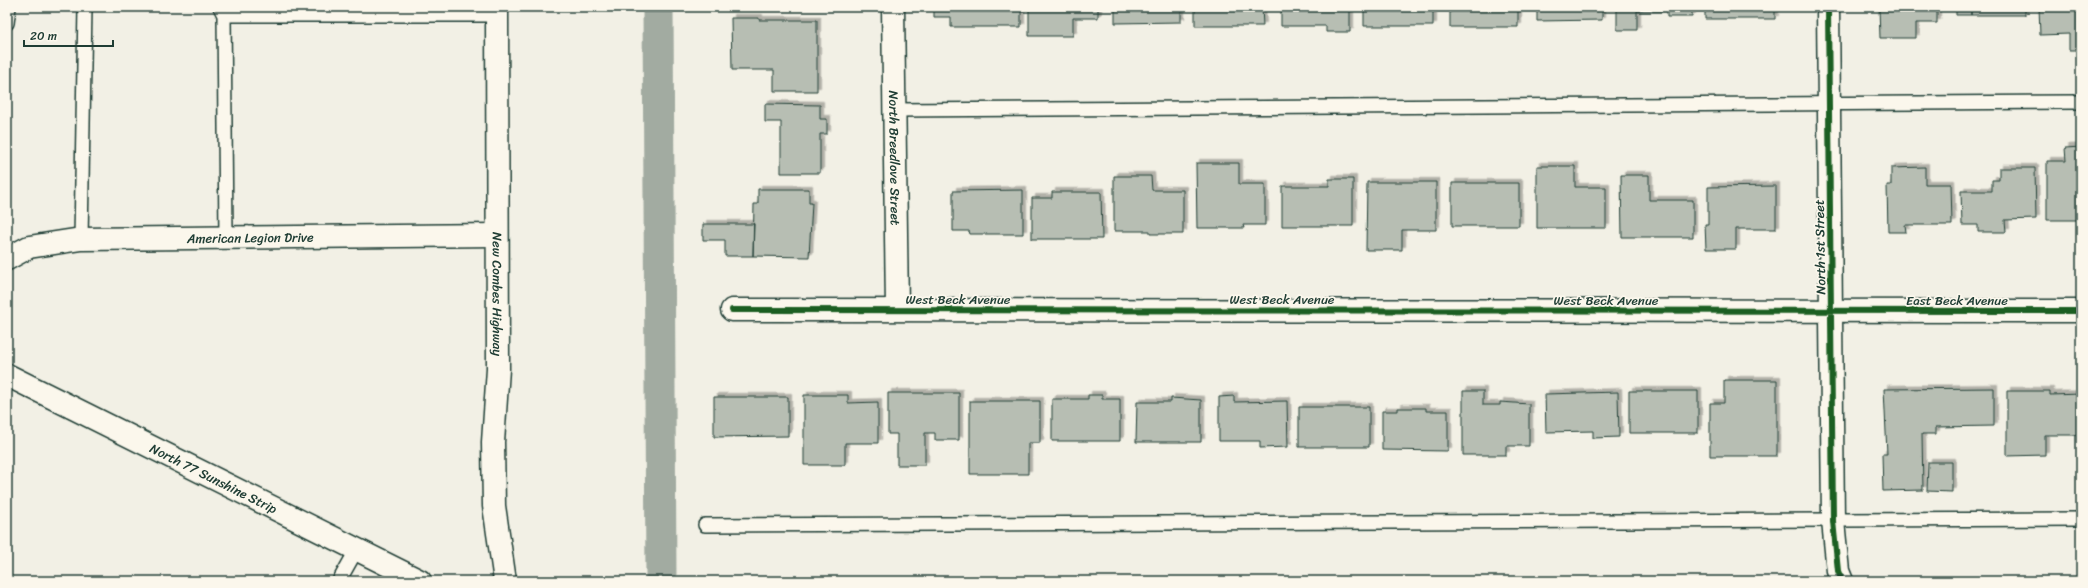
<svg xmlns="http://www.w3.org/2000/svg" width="2088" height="588" viewBox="0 0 2088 588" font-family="Sriracha,sans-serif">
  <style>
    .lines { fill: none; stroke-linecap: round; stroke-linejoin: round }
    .canal { stroke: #a2aba1; stroke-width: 31 }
    .building { fill: #b7beb3; stroke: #1f3d34; filter: url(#shadow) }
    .lane-casing { stroke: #1f3d34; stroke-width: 16 }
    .street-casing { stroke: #1f3d34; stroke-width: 25 }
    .secondary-casing { stroke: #1f3d34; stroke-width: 25 }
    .primary-casing { stroke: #1f3d34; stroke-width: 25 }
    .lane { stroke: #fbf7ec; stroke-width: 13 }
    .street { stroke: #fbf7ec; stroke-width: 22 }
    .secondary { stroke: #fbf7ec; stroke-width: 22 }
    .primary { stroke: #fbf7ec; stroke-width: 22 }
    .cycleway-casing { stroke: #fbf7ec; stroke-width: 8 }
    .cycleway { stroke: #1b5e20; stroke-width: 6 }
    .labels { text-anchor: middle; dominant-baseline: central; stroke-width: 3.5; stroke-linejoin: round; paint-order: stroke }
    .street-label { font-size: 13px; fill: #1f3d34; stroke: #fbf7ec }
  </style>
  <defs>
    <filter id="shadow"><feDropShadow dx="3.5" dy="-3.5" stdDeviation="0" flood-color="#0004"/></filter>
  </defs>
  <rect width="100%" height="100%" fill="#f2f0e5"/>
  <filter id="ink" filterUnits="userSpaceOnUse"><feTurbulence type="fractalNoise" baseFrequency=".025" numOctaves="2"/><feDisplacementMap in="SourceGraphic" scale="8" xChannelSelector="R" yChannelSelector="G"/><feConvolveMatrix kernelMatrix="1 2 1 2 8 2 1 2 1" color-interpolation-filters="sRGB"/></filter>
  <g filter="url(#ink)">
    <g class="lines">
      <!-- canal -->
      <path class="canal" d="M658 7 661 581"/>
    </g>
    <!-- building -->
    <path class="building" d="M934 7H1021V27H951V17H934Z
      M1029 7H1098V18H1073V36H1029Z
      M1115 7H1181V22L1115 23Z
      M1195 7H1262L1263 26H1195Z
      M1281 7H1350V32H1326V26H1281Z
      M1364 7H1433V26H1364Z
      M1450 7H1518V27H1450Z
      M1537 7H1602V20L1537 21Z
      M1617 7H1692V17H1667V11H1637V30H1617Z
      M1705 7H1775V19H1705Z
      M1879 7H1937V23H1916V38H1880Z
      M1956 7H1971V15H1956Z
      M1971 7H2025V15H1971Z
      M2039 7H2081V50H2069V34L2040 35Z
      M731 18H759V20H817V91H774V70H732Z
      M765 104 820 105V119H827V134H820V173H781V122H765Z
      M2081 147V220H2047V161H2066L2065 148Z
      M1196 163H1239V184H1265V225H1243L1244 228H1197Z
      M1537 166H1575V187H1606V228H1537Z
      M1925 167V184H1951L1952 225H1905L1906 232H1888L1887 185H1891V168Z
      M1999 168H2035L2036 219 2005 220 2006 232H1978V225H1962L1961 191H1992V180H1999Z
      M1621 175H1649V200H1693V237H1622Z
      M1114 176H1151L1152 190H1183V234H1150V231H1114Z
      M1329 179H1353V226H1282V186H1329Z
      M1367 182H1436V230H1402V250H1366Z
      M1452 183H1519V226H1452Z
      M1776 186V229H1736V249H1706L1705 224H1708V187Z
      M758 189H809V203H812L809 257 753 256 754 204H758Z
      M1023 190V234H970L969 231H953V191Z
      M1052 192H1101L1102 239H1032V198H1052Z
      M703 224H754L753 256H725V240H703Z
      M1724 380H1777V456H1710V403H1724Z
      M1994 388V426L1936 427V434H1922L1923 490 1883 491 1882 454H1887L1884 389Z
      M1463 391H1483V405H1500V402L1529 404V446H1506V455H1463Z
      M1629 391H1698V433H1629Z
      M2007 391H2050V395L2081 394V435H2045V455L2007 456Z
      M1618 392 1619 437 1593 438V431L1546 432 1545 394Z
      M888 393H959V440H935V433H925V465H897V434H888Z
      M804 395H848V403L878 402V443H845V465H804Z
      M1088 395H1102V399H1120V441H1052V399H1088Z
      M1234 396V402L1287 401 1288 447 1260 448V441H1219V397Z
      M714 397H788V436L714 437Z
      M1171 398 1201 400V442H1136L1137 402H1171Z
      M970 401H1040V443H1028V474H970Z
      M1299 407H1369V447H1299Z
      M1398 408H1426V411H1448V451L1382 450V411H1398Z
      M1928 462H1952V492L1927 491Z"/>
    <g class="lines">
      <!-- lane casing -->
      <g class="lane-casing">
        <path id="lane" d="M220 7 224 15 226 237
          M224 15H497
          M7 23 9 7
          M894 110 2081 102
          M81 239 85 7
          M705 525 2081 519
          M339 581 357 549"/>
      </g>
      <!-- street casing -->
      <g class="street-casing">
        <g id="street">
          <path id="s1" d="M893 7 897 309"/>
          <path d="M1828 7 1833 521 1838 571 1842 581"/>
          <path id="s2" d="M7 259 29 247 81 239 497 235"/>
          <path d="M732 310 2081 311"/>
        </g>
      </g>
      <!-- secondary casing -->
      <g class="secondary-casing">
        <g id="secondary">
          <path id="s3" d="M497 7 498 369 493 442 494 506 505 581"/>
        </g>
      </g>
      <!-- primary casing -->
      <g class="primary-casing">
        <g id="primary">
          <path id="s4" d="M7 375 420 581"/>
        </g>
      </g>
      <!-- lane -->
      <use href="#lane" class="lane"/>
      <!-- street -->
      <use href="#street" class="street"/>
      <!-- secondary -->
      <use href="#secondary" class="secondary"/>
      <!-- primary -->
      <use href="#primary" class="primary"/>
      <!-- cycleway casing -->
      <g class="cycleway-casing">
        <path id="cycleway" d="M1828 7 1833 521 1838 571 1842 581
          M732 310 2081 311"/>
      </g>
      <!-- cycleway -->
      <use href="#cycleway" class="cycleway"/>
    </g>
  </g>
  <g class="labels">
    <!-- street labels -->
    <g class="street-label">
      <text stroke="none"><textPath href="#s1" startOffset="151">North Breedlove Street</textPath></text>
      <text stroke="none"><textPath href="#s2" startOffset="247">American Legion Drive</textPath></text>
      <text transform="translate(1820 247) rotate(-91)">North 1st Street</text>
      <text stroke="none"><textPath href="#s3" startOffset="287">New Combes Highway</textPath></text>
      <text x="958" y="299">West Beck Avenue</text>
      <text x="1282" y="299">West Beck Avenue</text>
      <text x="1606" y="300">West Beck Avenue</text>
      <text x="1957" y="300">East Beck Avenue</text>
      <text stroke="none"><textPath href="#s4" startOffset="231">North 77 Sunshine Strip</textPath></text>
    </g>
  </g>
  <!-- margin -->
  <rect width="2088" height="588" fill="none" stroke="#fbf7ec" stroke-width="24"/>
  <rect x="12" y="12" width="2064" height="564" fill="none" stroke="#1f3d34" stroke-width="1.5" filter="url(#ink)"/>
  <!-- scale -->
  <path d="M24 40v6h89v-6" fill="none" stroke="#1f3d34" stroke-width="2"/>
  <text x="30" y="40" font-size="12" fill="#1f3d34" stroke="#fbf7ec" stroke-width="3" paint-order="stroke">20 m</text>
</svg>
